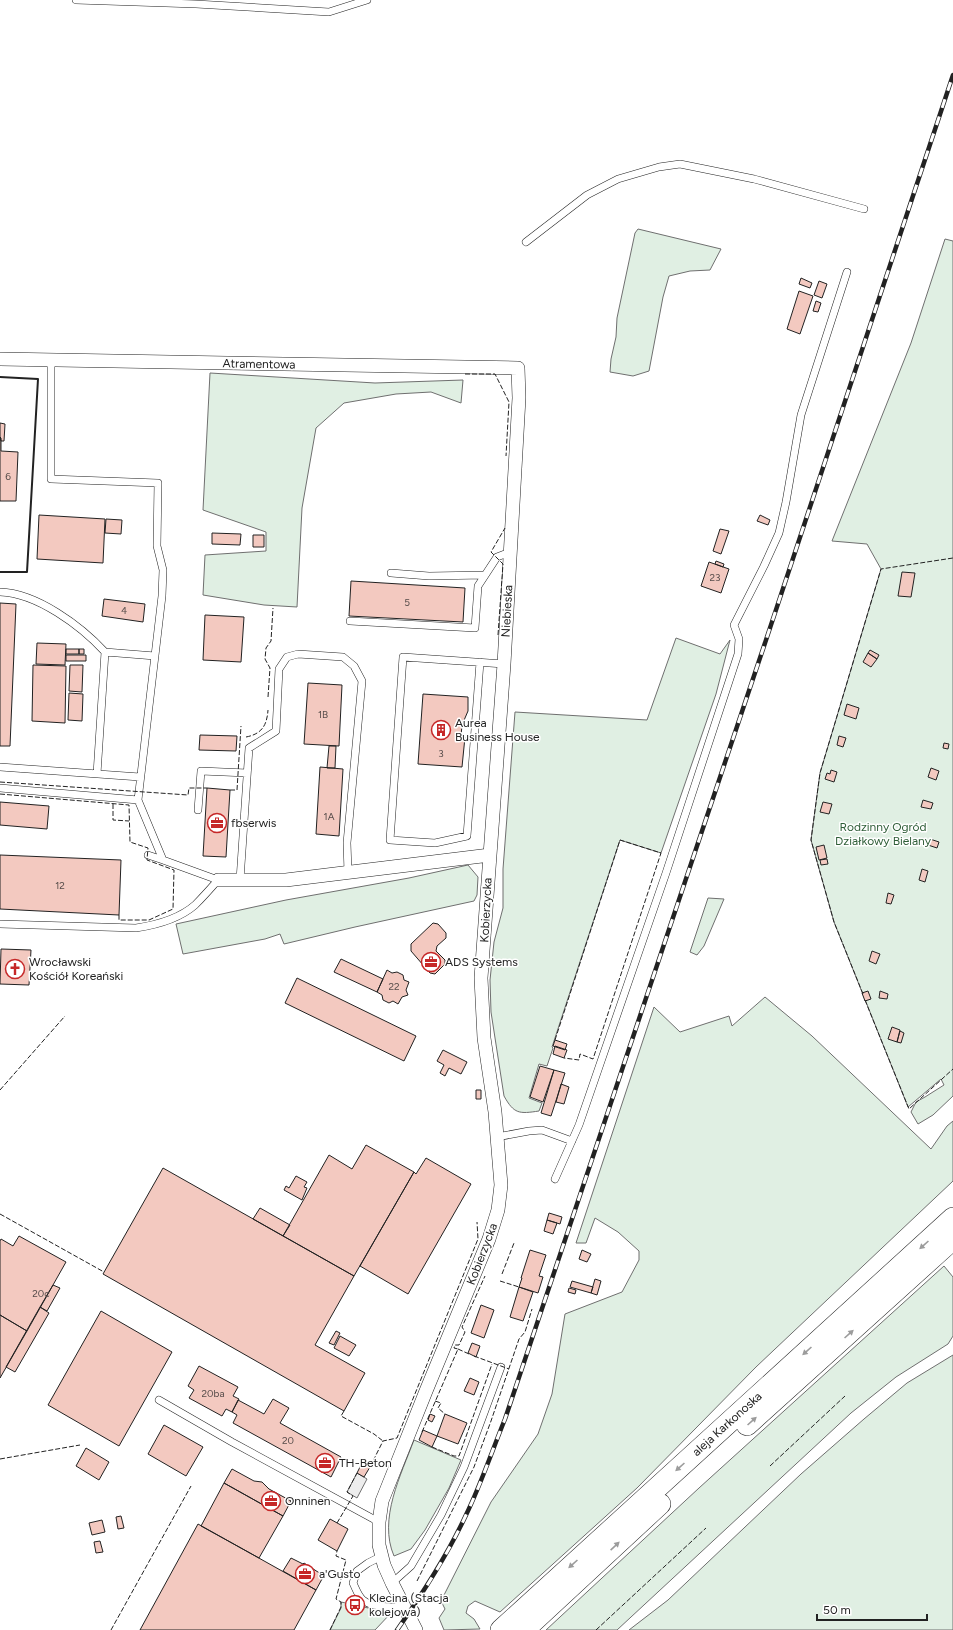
<svg xmlns="http://www.w3.org/2000/svg" width="953" height="1630" viewBox="0 0 953 1630" font-family="Figtree,sans-serif">
  <style>
    .green { fill: #e0efe3; stroke: #6f6f6f }
    .parking { fill: #ededed; stroke: #6f6f6f }
    .building { fill: #f3c9c0; stroke: #222 }
    .lines { fill: none; stroke-linecap: round; stroke-linejoin: round }
    .service-casing { stroke: #222; stroke-width: 8 }
    .minor-casing { stroke: #222; stroke-width: 14 }
    .primary-casing { stroke: #222; stroke-width: 22 }
    .service { stroke: #fff; stroke-width: 7 }
    .minor { stroke: #fff; stroke-width: 13 }
    .primary { stroke: #fff; stroke-width: 21 }
    .rail-casing { stroke: #222; stroke-width: 4.5 }
    .rail { stroke: #fff; stroke-width: 3; stroke-dasharray: 9; stroke-linecap: butt }
    .fence { stroke: #222; stroke-width: 1; stroke-dasharray: 5 2; stroke-linecap: butt }
    .wall { stroke: #222; stroke-width: 2 }
    .oneway { fill: #9c9c9c }
    .labels { text-anchor: middle; dominant-baseline: central; stroke-width: 3; stroke-linejoin: round; paint-order: stroke }
    .number-label { font-size: 10px; fill: #564c4a }
    .street-label { font-size: 12px; fill: #222; stroke: #fff }
    .poi-label { font-size: 12px; fill: #222; stroke: #fff; text-anchor: start }
    .park-label { font-size: 12px; fill: #2f5e38; stroke: #fff }
  </style>
  <rect width="100%" height="100%" fill="#fff"/>
  <!-- green -->
  <path class="green" d="M638 229 721 249 710 270 690 271 669 276 663 297 649 371 633 376 610 372 611 359 616 337 617 318 635 233Z
    M945 239 953 241V1096L933 1115 918 1124 911 1112 916 1102 925 1097 944 1085 941 1079 908 1107 834 922 811 840 820 773 881 569 867 544 832 541 911 343Z
    M210 373 375 383 463 380 461 403 431 392 396 394 344 403 316 428 302 508 297 607 264 605 203 595 205 555 266 551V532L203 510Z
    M676 638 720 654 730 640 716 694 661 853 620 840 552 1047 553 1048 547 1066 539 1064 529 1098 542 1103 539 1111C519 1114 514 1114 504 1096L491 1012 490 980 494 942 503 908V869L515 712 647 720Z
    M468 865 478 877 477 895 474 901 355 927 284 944 280 934 265 939 183 954 176 924 286 900 409 878Z
    M708 898 724 899 704 946 697 955 690 952Z
    M765 997 812 1036 931 1149 947 1126 953 1121V1181L756 1367 637 1488 511 1602 500 1612 475 1601 468 1606 466 1613 474 1619 480 1629 444 1630 439 1618 445 1609 441 1601 491 1502 538 1434 552 1394 565 1314 622 1292 639 1260V1251L618 1232 595 1218 586 1243H576L654 1007 680 1032 729 1016 732 1026Z
    M944 1266 953 1277V1336L948 1344 896 1377 851 1413 617 1630H546L699 1488Z
    M953 1355V1630H629L668 1600 801 1474 864 1419 907 1383Z
    M414 1440 461 1460 449 1488 425 1530 411 1549 394 1556C378 1519 401 1475 414 1440Z
    M341 1602 391 1613 375 1630H330L341 1608Z"/>
  <!-- parking -->
  <path class="parking" d="M357 1473 367 1479 357 1498 347 1492Z"/>
  <!-- building -->
  <path class="building" d="M801 278 812 283 810 288 799 284Z
    M819 281 827 284 822 298 814 295Z
    M799 291 813 296 800 334 787 329Z
    M816 301 821 303 818 312 813 311Z
    M0 423 5 424 4 441H1L0 437Z
    M0 437 1 438V451L18 452 16 501H0Z
    M39 515 105 519 103 563 37 559Z
    M760 515 770 520 768 525 757 521Z
    M106 519 122 520 121 534 105 533Z
    M720 529 729 531 721 554 713 551Z
    M212 533 241 534 240 545 212 544Z
    M253 535H264V547H253Z
    M716 561 724 564 723 567 715 564Z
    M709 562 729 569 721 593 701 586Z
    M902 572 915 573 911 597 898 596Z
    M351 581 465 588 463 622 349 616Z
    M104 599 145 604 143 622 102 616Z
    M0 603 16 604 10 746H0Z
    M205 615 244 617 241 662 203 660Z
    M37 643 66 644 65 665 36 664Z
    M66 649H79V654H66Z
    M79 649H84V654H79Z
    M870 650 879 655 877 659 868 653Z
    M868 653 877 659 871 667 863 662Z
    M66 655H86V661H66Z
    M33 665 66 666 65 723 32 721Z
    M70 665H83L82 692 69 691Z
    M308 683 342 685 339 746 304 744Z
    M69 693 83 694 82 721 68 720Z
    M423 694 468 697V711L462 725 461 736 465 737 462 767 418 764Z
    M847 704 859 708 856 719 844 715Z
    M200 735 237 736 236 751 199 750Z
    M839 736 846 738 843 747 837 745Z
    M944 743 949 744 948 749 943 748Z
    M329 746H336L335 768H327Z
    M320 767 343 769 339 836 316 834Z
    M931 768 939 771 936 780 928 777Z
    M831 770 837 772 834 782 825 779 827 773 830 774Z
    M207 788 230 790 226 857 203 856Z
    M923 800 933 803 931 809 921 807Z
    M0 802 49 806 47 829 0 825Z
    M823 802 832 804 829 814 820 812Z
    M930 839 939 842 937 848 928 845Z
    M824 845 827 858 819 860 816 847Z
    M0 855 121 860 119 915 0 909Z
    M827 859 828 864 821 865 820 860Z
    M922 869 928 871 925 882 919 880Z
    M888 893 894 895 891 904 886 903Z
    M433 923 438 924 446 933V938L437 946 436 951 445 960V964L435 974 430 973 411 951V944Z
    M1 949 31 950 29 985 0 984Z
    M872 951 880 954 876 964 869 961Z
    M341 959 383 979 377 992 334 972Z
    M387 970 392 973 397 972 403 975 404 980 409 982 406 990 408 995 402 997 398 1004 393 1001 389 1003 383 1000 382 995 377 992Z
    M297 978 416 1036 404 1061 285 1003Z
    M868 991 871 999 865 1001 862 993Z
    M880 991 888 994 887 999 879 998Z
    M892 1027 900 1030 897 1042 888 1039Z
    M900 1031 904 1033 901 1043 897 1042Z
    M555 1040 567 1044 565 1050 553 1046Z
    M555 1046 567 1050 564 1058 553 1054Z
    M443 1050 467 1062 461 1074 449 1068 445 1076 440 1073 444 1065 437 1061Z
    M540 1066 554 1070 543 1102 530 1097Z
    M554 1070 565 1073 551 1116 541 1113Z
    M561 1084 569 1087 564 1104 556 1102Z
    M476 1090H481V1099H476Z
    M366 1145 414 1172 354 1276 283 1236 329 1155 352 1169Z
    M426 1158 471 1184 408 1294 360 1266 414 1172 416 1174Z
    M163 1168 354 1276 315 1345 365 1373 344 1411 103 1274Z
    M296 1176 307 1182 304 1187 307 1188 302 1200 284 1190 286 1186 289 1188Z
    M260 1208 290 1225 283 1236 253 1219Z
    M549 1213 562 1217 560 1224 547 1220Z
    M547 1220 557 1223 553 1234 544 1231Z
    M19 1236 66 1262 27 1331 0 1315V1241L1 1239 13 1246Z
    M530 1250 546 1255 539 1276 543 1277 538 1293 519 1287 522 1278H521Z
    M582 1250 591 1254 587 1262 579 1259Z
    M595 1279 601 1281 597 1295 591 1293Z
    M572 1281 593 1287 591 1293 570 1287Z
    M53 1285 60 1288 47 1311 40 1307Z
    M519 1287 533 1292 523 1321 510 1317Z
    M569 1288 576 1290 575 1294 568 1292Z
    M481 1305 494 1310 484 1338 471 1333Z
    M40 1307 49 1313 15 1372 6 1367Z
    M101 1311 172 1352 119 1446 48 1405Z
    M0 1315 27 1331 0 1378Z
    M336 1331 340 1333 334 1345 329 1343Z
    M340 1336 356 1345 349 1356 334 1348Z
    M472 1343 480 1346 476 1357 468 1353Z
    M199 1366 238 1387 233 1396 239 1399 232 1412 226 1409 222 1416 189 1398 194 1390 188 1386Z
    M470 1378 479 1382 474 1395 464 1391Z
    M273 1399 289 1408 280 1423 341 1457 331 1477 233 1423 237 1415 232 1412 238 1400 264 1414Z
    M430 1414 435 1416 432 1422 428 1420Z
    M445 1414 467 1423 458 1444 437 1436Z
    M164 1425 203 1447 186 1476 148 1454Z
    M423 1430 437 1436 432 1447 419 1440Z
    M86 1448 109 1462 99 1480 76 1466Z
    M362 1463 370 1467 364 1477 357 1473Z
    M232 1469 254 1481 262 1482 269 1489 291 1501 283 1516 224 1483Z
    M224 1483 283 1516 259 1558 201 1526Z
    M121 1516 124 1528 118 1529 116 1517Z
    M330 1519 348 1529 337 1551 318 1540Z
    M102 1520 105 1532 92 1535 89 1523Z
    M198 1524 316 1590 294 1630H140Z
    M100 1541 103 1552 96 1553 94 1542Z
    M291 1558 303 1564 304 1563 321 1574 322 1579 316 1590 283 1571Z"/>
  <g class="lines">
    <!-- service casing -->
    <g class="service-casing">
      <path id="service" d="M76 0 196 4 329 12 367 0
        M526 242 587 195 618 179 659 167 680 164 754 179 864 209
        M391 573 429 576 485 575
        M0 592C37 593 81 626 105 652L155 656
        M350 621 475 628 478 586 497 557 510 552
        M480 662 467 836 435 843 390 840 403 657 504 664
        M0 767 140 777
        M97 774 105 652
        M0 788 138 800
        M198 810 201 771 247 773
        M148 855 163 860
        M240 880 249 748 276 731 279 669 287 657 298 654 343 657 354 666 362 681 347 843 348 872
        M0 924 136 928C156 925 179 919 195 905 203 897 211 888 218 880L163 860 138 800 162 596 163 570 157 546 158 483 51 479V359
        M497 1137 529 1131 542 1130 572 1141
        M555 1179 579 1125 666 873 738 654 739 639 734 625 764 566 779 533 786 502 801 415 847 272
        M159 1400 232 1442 379 1522
        M382 1556 368 1563 357 1571 353 1583C356 1589 358 1596 363 1600 372 1608 392 1607 404 1607
        M392 1583 411 1566 441 1515 464 1467 501 1367"/>
    </g>
    <!-- minor casing -->
    <g class="minor-casing">
      <path id="minor" d="M0 359 518 368 519 398 504 664 481 978 484 1038 495 1112 501 1185 498 1210 489 1239 426 1391 382 1501 379 1522V1545L384 1565 392 1583 416 1630
        M218 880H286L490 855"/>
    </g>
    <!-- primary casing -->
    <g class="primary-casing">
      <path id="primary" d="M747 1425 953 1239
        M501 1630 953 1218
        M524 1630 660 1504"/>
    </g>
    <!-- service -->
    <use href="#service" class="service"/>
    <!-- minor -->
    <use href="#minor" class="minor"/>
    <!-- primary -->
    <use href="#primary" class="primary"/>
    <!-- rail casing -->
    <g class="rail-casing">
      <path id="rail" d="M397 1630C423 1593 447 1556 466 1515 481 1484 492 1451 505 1419L764 646 953 75"/>
    </g>
    <!-- rail -->
    <use href="#rail" class="rail"/>
    <!-- fence -->
    <path class="fence" d="M465 374H495L509 402 506 456
      M498 635 503 564 491 552 505 528
      M268 697 270 668 265 659 266 648 271 641 273 608
      M246 737C262 734 267 725 268 710
      M0 782 188 795 189 788H207
      M230 790H237L241 726
      M0 794 129 805 130 842 148 848 147 860 174 870 173 909 149 920H119V915
      M113 804V820L129 821
      M863 994 834 922 811 840 820 773 881 569 953 558
      M865 1000 909 1109 953 1069
      M555 1040 620 840 661 853 593 1059 580 1054 579 1060 564 1058
      M0 1090 65 1016
      M0 1214 104 1272
      M502 1274 514 1243
      M500 1281 519 1287
      M458 1349 469 1354
      M474 1356 509 1369
      M435 1401 441 1403 438 1408 445 1414
      M344 1411 341 1416 374 1434 383 1441
      M422 1432 458 1349 454 1348 455 1345H459L465 1332 462 1327 485 1276
      M432 1447 454 1456H459L492 1364
      M0 1459 80 1445
      M770 1466 845 1396
      M370 1467 383 1441 397 1438 478 1239 477 1222
      M337 1523 353 1496 347 1492 357 1473
      M417 1581 474 1467 491 1421 519 1339 525 1332 532 1309
      M111 1630 191 1486
      M330 1630 341 1607V1602L336 1599 346 1560 336 1556 337 1551
      M596 1630 706 1528"/>
    <!-- wall -->
    <path class="wall" d="M0 377 38 379 27 572H0"/>
  </g>
  <!-- one-way arrows -->
  <defs><path id="oneway-solid" d="M-6-.8H1V-3.2L6.5 0L1 3.2V.8H-6Z"/></defs>
  <g class="oneway">
    <use href="#oneway-solid" transform="translate(924 1245) rotate(138)"/>
    <use href="#oneway-solid" transform="translate(849 1334) rotate(-42)"/>
    <use href="#oneway-solid" transform="translate(807 1351) rotate(138)"/>
    <use href="#oneway-solid" transform="translate(752 1421) rotate(-42)"/>
    <use href="#oneway-solid" transform="translate(680 1467) rotate(138)"/>
    <use href="#oneway-solid" transform="translate(615 1546) rotate(-43)"/>
    <use href="#oneway-solid" transform="translate(573 1564) rotate(138)"/>
  </g>
  <!-- icons -->
  <defs>
    <g id="building-ring" transform="scale(1)"><circle r="9.5" fill="#fff" stroke="#c62828" stroke-width="1.5"/><path d="M-4-6H4V6H1V3H-1V6H-4ZM-2.5-4.3h1.7v1.8h-1.7ZM.8-4.3h1.7v1.8H.8ZM-2.5-1h1.7V.8h-1.7ZM.8-1h1.7V.8H.8Z" fill="#c62828"/></g>
    <g id="office-ring" transform="scale(1)"><circle r="9.5" fill="#fff" stroke="#c62828" stroke-width="1.5"/><path d="M-6-3h4V-5.5h4V-3h4V5H-6ZM-1-4.5V-3h2v-1.5ZM-6 0V1H6V0Z" fill="#c62828"/></g>
    <g id="church-ring" transform="scale(1)"><circle r="9.5" fill="#fff" stroke="#c62828" stroke-width="1.5"/><path d="M-1.2-6h2.4v3.5h3.3v2.4h-3.3V6h-2.4V-.1h-3.3v-2.4h3.3Z" fill="#c62828"/></g>
    <g id="bus-ring" transform="scale(1)"><circle r="9.5" fill="#fff" stroke="#c62828" stroke-width="1.5"/><path d="M-5-6H5V4H4V6H2V4H-2V6H-4V4H-5ZM-3.5-4V0h7V-4ZM-3.5 1.2v1.5H-2V1.2ZM2 1.2v1.5H3.5V1.2Z" fill="#c62828"/></g>
  </defs>
  <g fill-rule="evenodd">
    <use href="#building-ring" x="441" y="730"/>
    <use href="#office-ring" x="217" y="823"/>
    <use href="#office-ring" x="431" y="962"/>
    <use href="#church-ring" x="15" y="969"/>
    <use href="#office-ring" x="325" y="1463"/>
    <use href="#office-ring" x="271" y="1501"/>
    <use href="#office-ring" x="305" y="1574"/>
    <use href="#bus-ring" x="355" y="1605"/>
  </g>
  <g class="labels">
    <!-- number labels -->
    <g class="number-label">
      <text x="8" y="476">6</text>
      <text x="715" y="577">23</text>
      <text x="407" y="602">5</text>
      <text x="124" y="610">4</text>
      <text x="323" y="714">1B</text>
      <text x="441" y="753">3</text>
      <text x="329" y="816">1A</text>
      <text x="60" y="885">12</text>
      <text x="394" y="986">22</text>
      <text x="41" y="1293">20c</text>
      <text x="213" y="1393">20ba</text>
      <text x="288" y="1440">20</text>
    </g>
    <!-- street labels -->
    <g class="street-label">
      <text transform="translate(259 364) rotate(1)">Atramentowa</text>
      <text transform="translate(507 611) rotate(-87)">Niebieska</text>
      <text transform="translate(486 910) rotate(-87)">Kobierzycka</text>
      <text transform="translate(482 1254) rotate(-69)">Kobierzycka</text>
      <text transform="translate(727 1424) rotate(-42)">aleja Karkonoska</text>
    </g>
    <!-- poi labels -->
    <g class="poi-label">
      <text x="455" y="723">Aurea<tspan x="455" dy="14">Business House</tspan></text>
      <text x="231" y="823">fbserwis</text>
      <text x="29" y="962">Wrocławski<tspan x="29" dy="14">Kościół Koreański</tspan></text>
      <text x="445" y="962">ADS Systems</text>
      <text x="339" y="1463">TH-Beton</text>
      <text x="285" y="1501">Onninen</text>
      <text x="319" y="1574">a'Gusto</text>
      <text x="369" y="1598">Klecina (Stacja<tspan x="369" dy="14">kolejowa)</tspan></text>
    </g>
    <!-- park labels -->
    <g class="park-label">
      <text x="883" y="827">Rodzinny Ogród<tspan x="883" dy="14">Działkowy Bielany</tspan></text>
    </g>
  </g>
  <!-- scale -->
  <path d="M817 1614v6h110v-6" fill="none" stroke="#222222" stroke-width="2"/>
  <text x="823" y="1614" font-size="12" fill="#222222" stroke="#ffffff" stroke-width="3" paint-order="stroke">50 m</text>
</svg>
